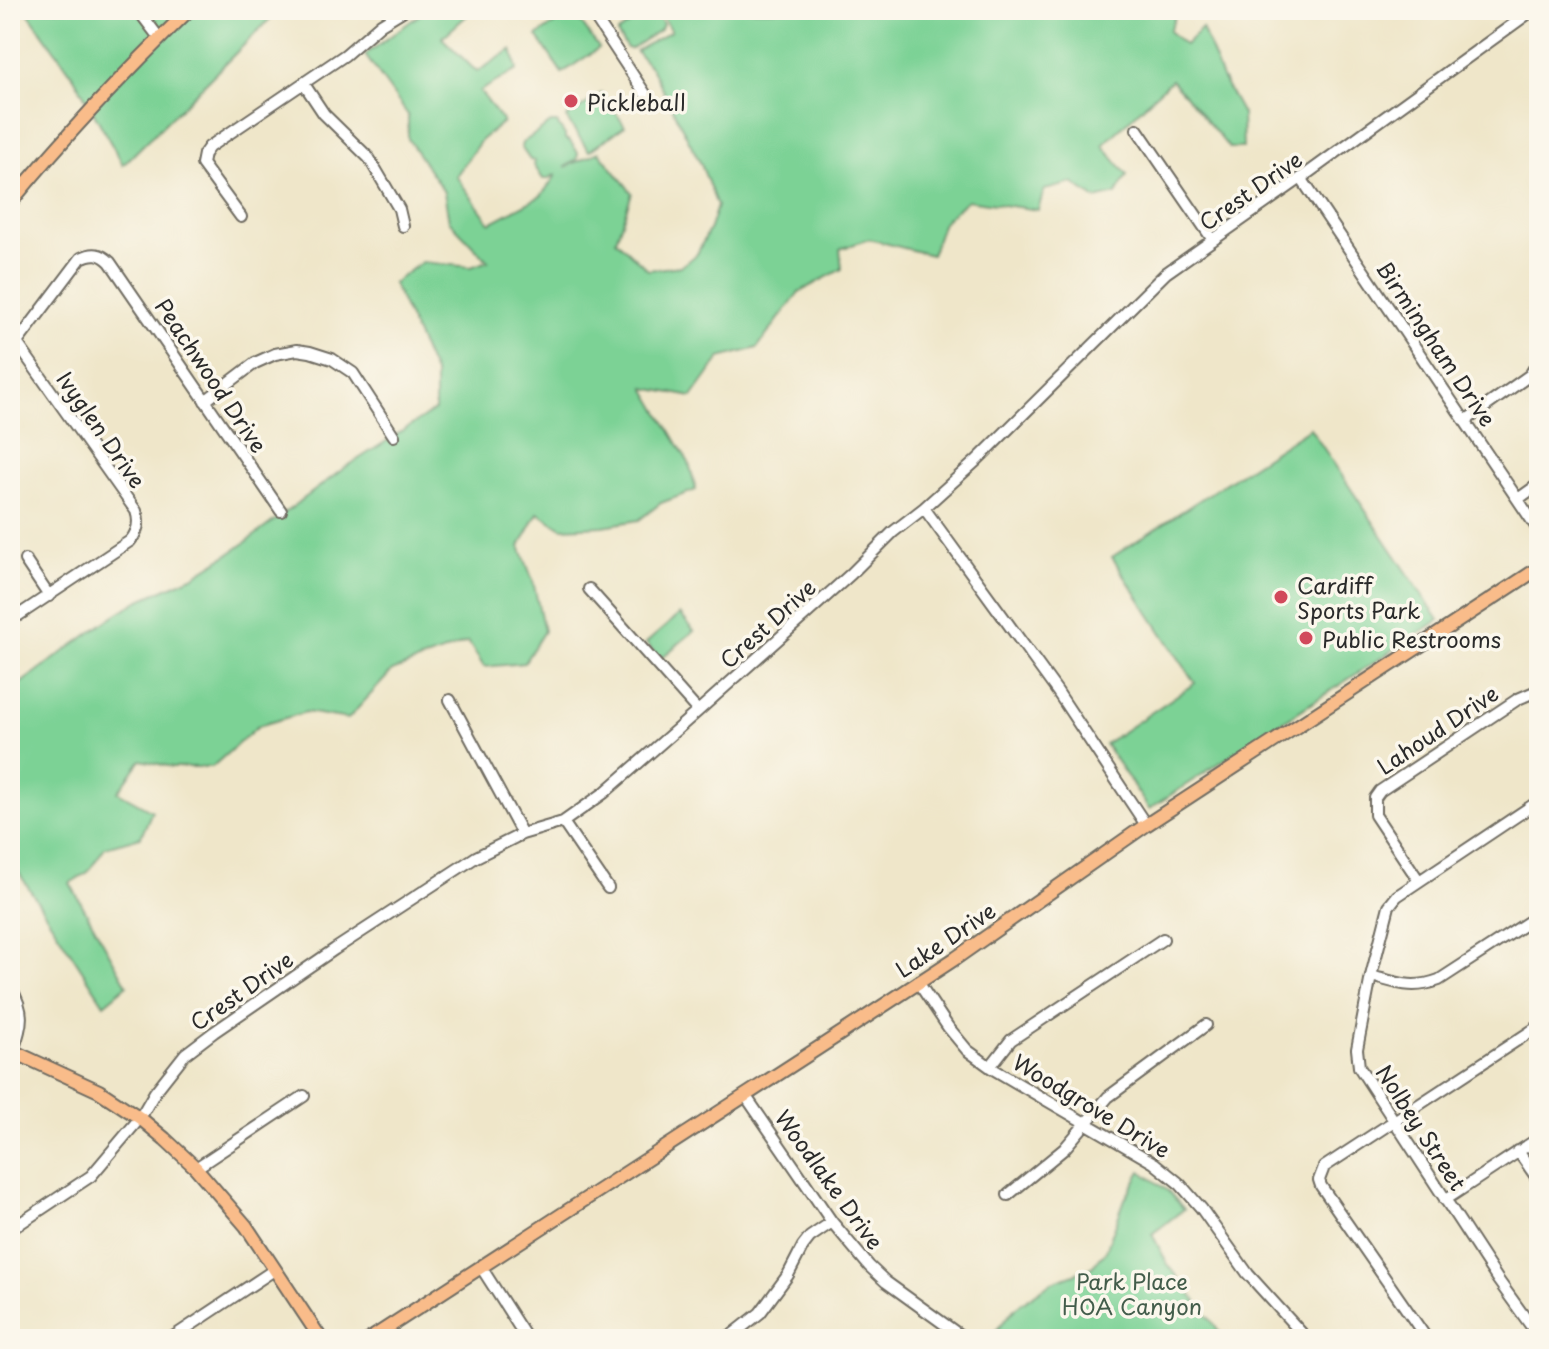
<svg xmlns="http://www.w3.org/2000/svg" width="1549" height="1349" viewBox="0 0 1549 1349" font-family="'Playpen Sans',sans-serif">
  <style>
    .green { fill: #7cd295; stroke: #547e60; stroke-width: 2 }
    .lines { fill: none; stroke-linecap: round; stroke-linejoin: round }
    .minor-casing { stroke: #706c62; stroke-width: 14 }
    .major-casing { stroke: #706c62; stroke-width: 16 }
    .minor { stroke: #fff; stroke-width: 10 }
    .major { stroke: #f9bc8a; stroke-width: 12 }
    .poi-dot { fill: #d1495b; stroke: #fbf7ec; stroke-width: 3 }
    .labels { text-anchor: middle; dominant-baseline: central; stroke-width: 7; stroke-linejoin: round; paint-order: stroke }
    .poi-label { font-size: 22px; fill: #2b2b2b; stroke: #fbf7ec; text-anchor: start }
    .street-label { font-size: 22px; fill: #2b2b2b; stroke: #fbf7ec }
    .park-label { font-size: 22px; fill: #435d4b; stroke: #fbf7ec }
  </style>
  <rect width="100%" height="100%" fill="#fbf7ec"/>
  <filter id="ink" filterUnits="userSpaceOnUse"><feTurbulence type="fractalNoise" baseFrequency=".0125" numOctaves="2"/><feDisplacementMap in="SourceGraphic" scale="16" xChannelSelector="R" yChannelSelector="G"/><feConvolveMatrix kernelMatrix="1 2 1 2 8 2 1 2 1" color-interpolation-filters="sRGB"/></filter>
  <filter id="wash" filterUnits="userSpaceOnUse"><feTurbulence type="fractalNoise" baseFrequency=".006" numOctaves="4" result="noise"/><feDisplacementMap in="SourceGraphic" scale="32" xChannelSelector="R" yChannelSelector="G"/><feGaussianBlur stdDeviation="1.8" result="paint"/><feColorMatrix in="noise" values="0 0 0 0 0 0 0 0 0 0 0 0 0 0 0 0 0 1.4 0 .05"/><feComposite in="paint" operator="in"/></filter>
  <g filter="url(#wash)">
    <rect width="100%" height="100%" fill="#efe6c9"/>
    <!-- green -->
    <path class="green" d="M26 10H279L123 165 74 77Z
      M426 10H473L442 38 477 72 512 49 517 70 480 91 503 122 481 140 456 176 490 223 541 196 557 174 547 179H543L534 165 535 161 530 160 521 147 522 143 551 123H557L565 135V139L570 141 578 153 577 159 565 167 599 152 632 193 616 240 648 270 681 266 697 254 710 228 717 206 701 164 674 112 651 68 636 51 671 31 658 10H1178L1169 31 1185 45 1202 28 1222 78 1242 114 1243 148H1229L1194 105 1171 80 1103 145 1127 175 1116 194 1096 199 1073 183 1044 190 1038 210 967 200 943 222 931 255 869 239 840 249 842 269 799 292 757 348 720 358 692 397 645 388 689 463 696 490 661 503 639 520 603 526 562 528 538 513 520 546 533 581 544 631 524 663 484 667 468 642 392 671 348 719 306 712 258 726 212 767H172L141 760 118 792 152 811 141 837 105 847 88 872 70 883 127 985 104 1004 10 859V691L112 617 138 601 192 577 238 548 343 469 435 410V375L393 283 422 262 471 267 488 261 449 221 444 192 408 139V115L365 55Z
      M573 11 599 48 562 73 537 36Z
      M650 11 655 12 663 24 661 29 631 49 627 48 618 35V32Z
      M602 93 625 126 589 151 566 118Z
      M1310 428 1439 620 1149 809 1105 744 1195 683 1112 557Z
      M680 614 694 631 660 659 646 643Z
      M1141 1171 1169 1192 1184 1209 1152 1234 1167 1263 1225 1339H989L1016 1307 1052 1282 1091 1268 1105 1253 1125 1199Z"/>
  </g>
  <g filter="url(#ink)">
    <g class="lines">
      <!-- minor casing -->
      <g class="minor-casing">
        <path id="minor" d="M138 10 160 39
          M590 10 646 95
          M304 84 324 114 369 158 399 209 403 226
          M1137 129 1213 240
          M1301 178 1539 531
          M241 217 202 164 204 154 209 147 345 55 381 24 404 10
          M10 352 81 258C93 252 101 253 110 262L281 511
          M205 401 255 363 275 354 297 350 310 352 332 359 353 373 394 436
          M1465 421 1530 375 1539 360V355
          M1518 499 1539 484
          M924 508 1057 691 1146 825
          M25 560 49 596
          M589 589 698 711
          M10 621 130 541C138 532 140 522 136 511L17 343
          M450 700 522 834
          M1539 801 1397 896 1389 906 1371 976 1357 1049 1359 1067 1498 1280 1539 1337
          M563 822 608 888
          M1419 881 1375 815V798L1380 791 1518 699 1539 690
          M1371 976C1398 983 1412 990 1439 980L1539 915
          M918 982 948 1027 967 1050 993 1069 1154 1163 1180 1184 1201 1208 1248 1274 1307 1339
          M10 986C26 1013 22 1023 13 1051
          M990 1067 1011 1040 1163 939
          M745 1095 832 1222 869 1266 886 1282 965 1339
          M1518 1151 1539 1181
          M196 1168 304 1096
          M1008 1195 1064 1149 1108 1097 1206 1025
          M1445 1200 1539 1138
          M10 1230 91 1176 140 1118 155 1092 185 1054 214 1032 335 949 476 857 522 834 563 822 604 793 698 711 851 574 893 532 924 508 976 461 1166 273 1301 178 1533 10
          M481 1267 527 1339
          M170 1339 274 1270
          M727 1339 760 1313 788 1275 803 1246 810 1237 832 1222
          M1427 1339 1321 1186 1319 1180 1324 1167 1539 1026"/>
      </g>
      <!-- major casing -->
      <g class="major-casing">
        <path id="major" d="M10 203C66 135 126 71 189 10
          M10 1050 99 1091 140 1118 165 1139 196 1168 246 1226 321 1339
          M370 1339 863 1019 956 958 1146 825 1539 568"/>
      </g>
      <!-- minor -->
      <use href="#minor" class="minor"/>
      <!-- major -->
      <use href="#major" class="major"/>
    </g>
  </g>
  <!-- markers -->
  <g class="poi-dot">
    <circle cx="571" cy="101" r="8"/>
    <circle cx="1281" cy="597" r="8"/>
    <circle cx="1306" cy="638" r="8"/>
  </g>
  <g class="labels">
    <!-- poi labels -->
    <g class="poi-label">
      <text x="587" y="101">Pickleball</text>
      <text x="1297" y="584">Cardiff<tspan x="1297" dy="25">Sports Park</tspan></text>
      <text x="1322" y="638">Public Restrooms</text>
    </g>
    <!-- street labels -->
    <g class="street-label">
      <text transform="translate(1250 190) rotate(-35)">Crest Drive</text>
      <text transform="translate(1437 343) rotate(56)">Birmingham Drive</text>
      <text transform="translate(212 375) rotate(56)">Peachwood Drive</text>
      <text transform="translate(102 429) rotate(55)">Ivyglen Drive</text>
      <text transform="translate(767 623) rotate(-42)">Crest Drive</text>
      <text transform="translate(1437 729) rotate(-34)">Lahoud Drive</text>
      <text transform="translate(945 939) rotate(-34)">Lake Drive</text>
      <text transform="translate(241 990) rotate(-35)">Crest Drive</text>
      <text transform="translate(1092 1105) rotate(31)">Woodgrove Drive</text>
      <text transform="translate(1422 1127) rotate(57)">Nolbey Street</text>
      <text transform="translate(830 1179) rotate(54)">Woodlake Drive</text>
    </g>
    <!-- park labels -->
    <g class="park-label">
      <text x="1132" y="1280">Park Place<tspan x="1132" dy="25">HOA Canyon</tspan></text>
    </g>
  </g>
  <!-- margin -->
  <rect width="1549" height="1349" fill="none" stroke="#fbf7ec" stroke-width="40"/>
</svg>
